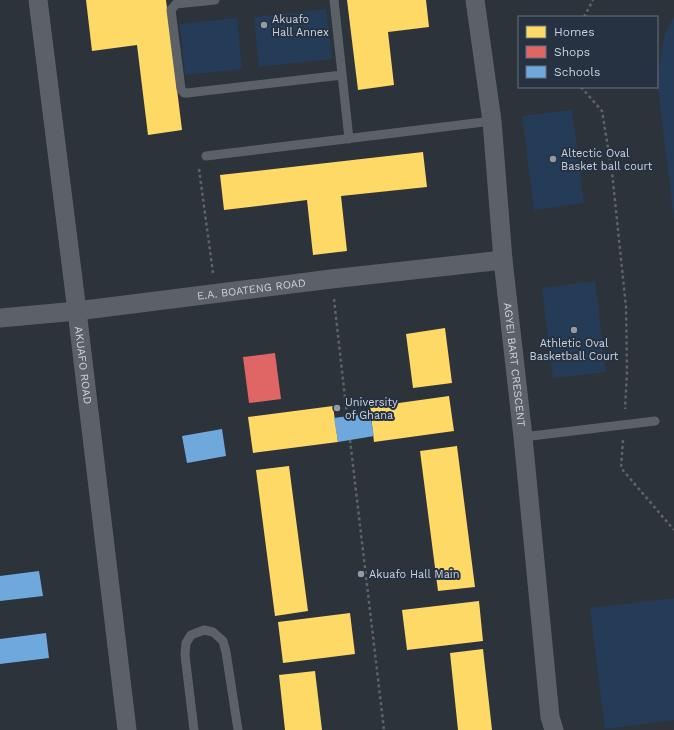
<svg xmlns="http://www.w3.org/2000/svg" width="674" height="730" viewBox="0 0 674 730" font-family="'Work Sans',sans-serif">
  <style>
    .green { fill: #243c58 }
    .homes { fill: #ffd966 }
    .shops { fill: #e06666 }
    .schools { fill: #6fa8dc }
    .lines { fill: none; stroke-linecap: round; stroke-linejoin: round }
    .path { stroke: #5e6368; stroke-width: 2.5; stroke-dasharray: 3 3; stroke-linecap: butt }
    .service { stroke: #5c6167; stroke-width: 9 }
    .minor { stroke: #5c6167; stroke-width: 19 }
    .poi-dot { fill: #939aa4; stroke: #263241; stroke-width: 1.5 }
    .labels { text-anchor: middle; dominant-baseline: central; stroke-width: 4; stroke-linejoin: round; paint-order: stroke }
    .poi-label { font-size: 11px; fill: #cbd2dc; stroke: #263241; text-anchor: start }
    .street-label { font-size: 11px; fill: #cbd2dc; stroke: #263241 }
  </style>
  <rect width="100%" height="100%" fill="#2c333b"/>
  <!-- green -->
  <path class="green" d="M326 9 332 59 259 67 254 17Z
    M674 17V220L657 80 665 33Z
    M237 18 242 69 185 75 180 24Z
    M572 110 584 203 534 210 522 116Z
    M595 281 606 372 553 378 542 288Z
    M674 598V720L605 729 590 608Z"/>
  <!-- homes -->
  <path class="homes" d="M86 0H166L182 130 148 135 137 45 92 51Z
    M347 0H426L429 27 388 32 394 85 358 90Z
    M423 152 427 187 341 196 347 251 313 255 307 200 224 210 220 175Z
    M445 328 452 383 413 388 406 334Z
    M449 396 454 431 374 442 370 407Z
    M333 406 338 442 253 453 248 417Z
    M457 446 475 587 438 591 420 451Z
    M289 466 308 611 275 616 256 470Z
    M479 601 483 641 407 650 402 610Z
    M350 613 355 654 283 663 278 622Z
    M483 649 492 730H458L450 653Z
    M315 671 322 730H285L279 675Z"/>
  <!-- shops -->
  <path class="shops" d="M275 353 281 399 249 403 243 357Z"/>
  <!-- schools -->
  <path class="schools" d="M370 413 374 436 338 442 334 418Z
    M222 429 226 456 187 463 182 436Z
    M39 571 43 596 0 601V576Z
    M46 633 49 658 0 664V639Z"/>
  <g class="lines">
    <!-- path -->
    <path class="path" d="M584 17 593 0
      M581 87 602 111 612 172 626 307 627 372 625 409
      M199 169 213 273
      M334 299 347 416
      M350 440 384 730
      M623 440 621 468 674 530"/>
    <!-- service -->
    <path class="service" d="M215 0 176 4 171 10 181 89 184 93H187L342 75
      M334 0 349 139
      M206 156 492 121
      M523 437 655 421
      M194 730 185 655 186 643 191 635 204 630 213 632 223 641 226 652 238 730"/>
    <!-- minor -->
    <g class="minor">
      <path id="s1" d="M38 0 77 311 127 730"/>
      <path id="s2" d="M475 0 492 121 503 260 523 437 550 717 554 730"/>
      <path id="s3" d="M0 318 77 311 331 279 503 260"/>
    </g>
  </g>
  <!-- markers -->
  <g class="poi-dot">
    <circle cx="264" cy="25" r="4"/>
    <circle cx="553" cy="159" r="4"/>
    <circle cx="574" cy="330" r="4"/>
    <circle cx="337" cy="408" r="4"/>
    <circle cx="361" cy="574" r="4"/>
  </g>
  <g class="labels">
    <!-- poi labels -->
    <g class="poi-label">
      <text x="272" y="19">Akuafo<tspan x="272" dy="13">Hall Annex</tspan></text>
      <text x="561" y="153">Altectic Oval<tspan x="561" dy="13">Basket ball court</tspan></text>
      <text x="574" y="343" text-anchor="middle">Athletic Oval<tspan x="574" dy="13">Basketball Court</tspan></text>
      <text x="345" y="402">University<tspan x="345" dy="13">of Ghana</tspan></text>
      <text x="369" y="574">Akuafo Hall Main</text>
    </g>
    <!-- street labels -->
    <g class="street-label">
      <text stroke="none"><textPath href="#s3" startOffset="253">E.A. BOATENG ROAD</textPath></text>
      <text stroke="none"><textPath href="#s1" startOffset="368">AKUAFO ROAD</textPath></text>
      <text stroke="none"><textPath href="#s2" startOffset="367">AGYEI BART CRESCENT</textPath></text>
    </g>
  </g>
  <!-- legend -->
  <rect x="518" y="16" width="140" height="72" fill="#263241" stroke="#68727f"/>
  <rect x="526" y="26" width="20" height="12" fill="#ffd966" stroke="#68727f"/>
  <text x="554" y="36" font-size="12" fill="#cbd2dc">Homes</text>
  <rect x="526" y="46" width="20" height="12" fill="#e06666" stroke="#68727f"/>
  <text x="554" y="56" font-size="12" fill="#cbd2dc">Shops</text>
  <rect x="526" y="66" width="20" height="12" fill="#6fa8dc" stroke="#68727f"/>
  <text x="554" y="76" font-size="12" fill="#cbd2dc">Schools</text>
</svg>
